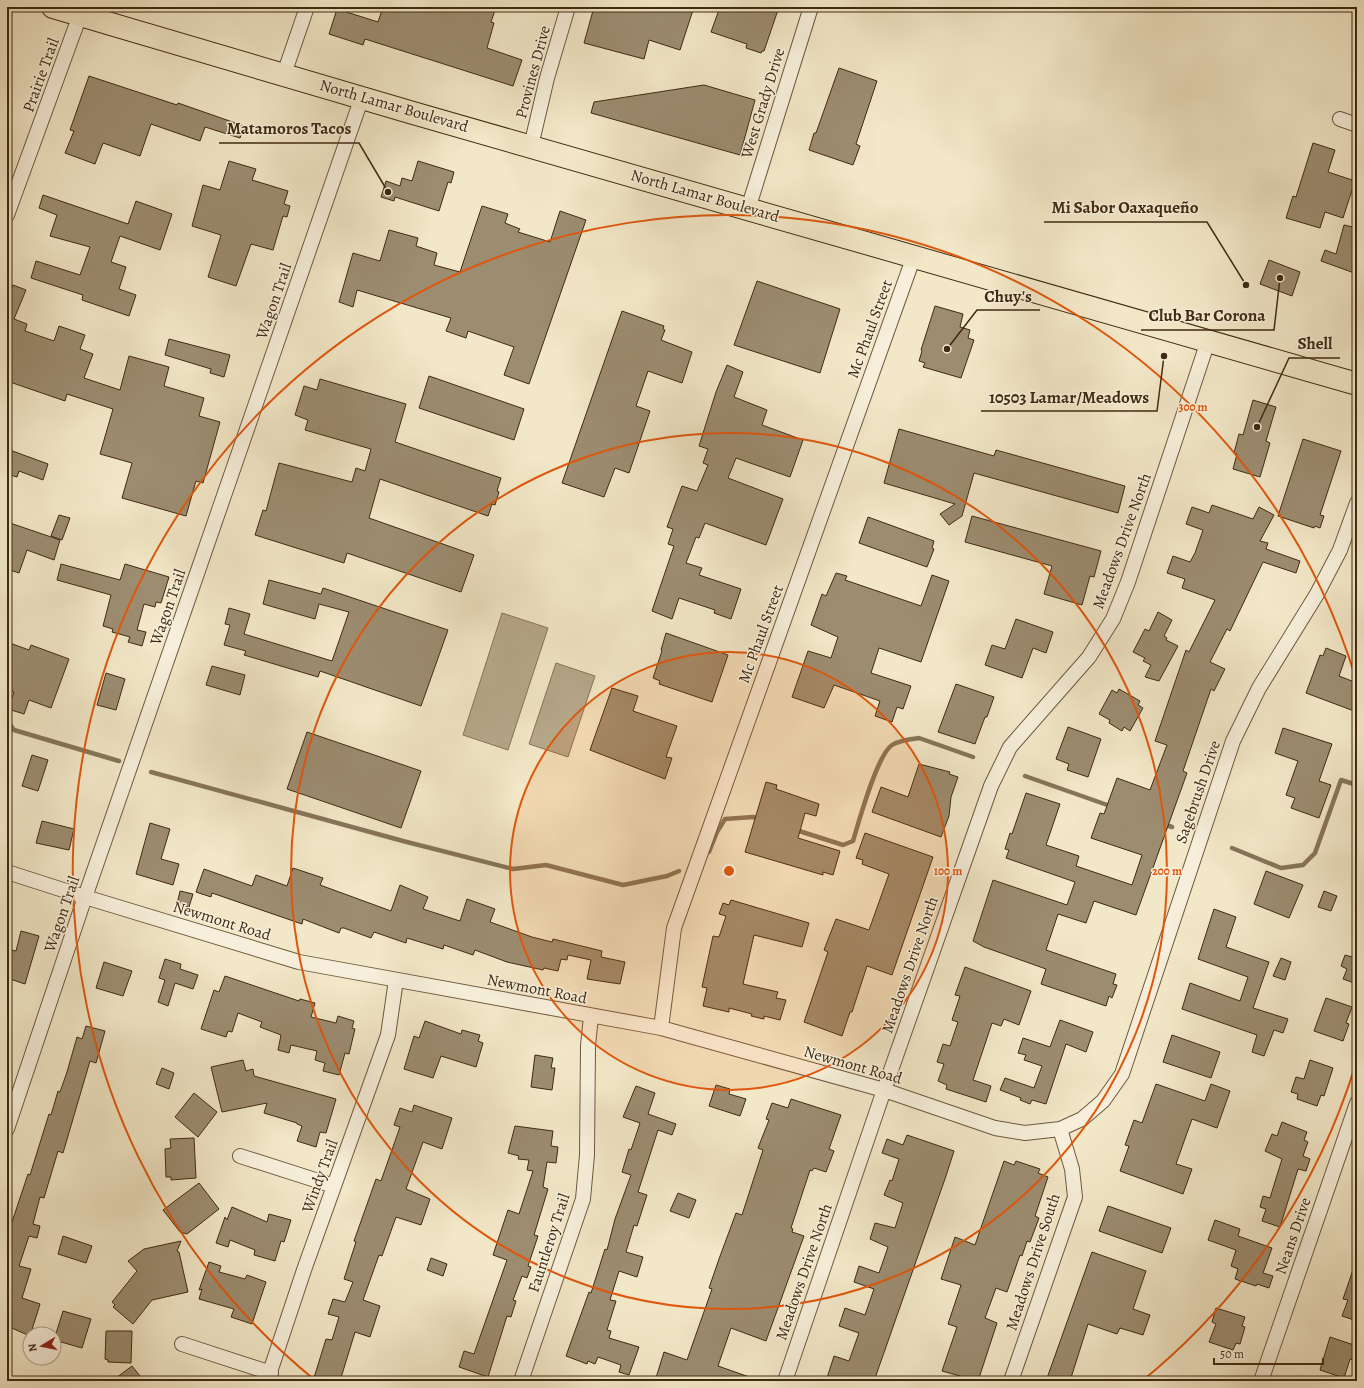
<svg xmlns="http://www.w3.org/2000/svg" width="1364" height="1388" viewBox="0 0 1364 1388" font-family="Alegreya,serif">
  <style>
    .water { fill: #b5a789; stroke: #867559 }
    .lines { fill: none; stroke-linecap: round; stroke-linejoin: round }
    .stream { stroke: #867559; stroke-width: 4.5 }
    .building { fill: #9c8c70; stroke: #3f2a11 }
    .minor-casing { stroke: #6c593e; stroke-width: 16 }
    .primary-casing { stroke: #3f2a11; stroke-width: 24 }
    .minor { stroke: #f7efdb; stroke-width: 14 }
    .primary { stroke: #f2e7c7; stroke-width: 22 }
    .ring { fill: none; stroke: #e0570c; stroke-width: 2 }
    .labels { text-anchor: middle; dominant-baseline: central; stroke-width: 3; stroke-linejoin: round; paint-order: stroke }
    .street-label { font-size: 16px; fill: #3f2a11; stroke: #f7efdb }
    .centre { fill: #e0570c; stroke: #f7efdb; stroke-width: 2 }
    .ring-label { font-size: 12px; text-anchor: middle; font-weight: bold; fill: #e0570c; stroke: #f7efdb; stroke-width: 3; stroke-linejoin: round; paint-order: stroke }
    .leader { fill: none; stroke: #3f2a11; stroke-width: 1.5 }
    .callout-dot { fill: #3f2a11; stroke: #f7efdb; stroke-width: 1.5 }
    .callout-label { font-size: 17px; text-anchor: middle; font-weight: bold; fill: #3f2a11; stroke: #f7efdb; stroke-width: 3; stroke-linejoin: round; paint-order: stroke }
  </style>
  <rect width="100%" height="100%" fill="#f2e7c7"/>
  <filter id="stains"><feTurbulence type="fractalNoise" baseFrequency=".005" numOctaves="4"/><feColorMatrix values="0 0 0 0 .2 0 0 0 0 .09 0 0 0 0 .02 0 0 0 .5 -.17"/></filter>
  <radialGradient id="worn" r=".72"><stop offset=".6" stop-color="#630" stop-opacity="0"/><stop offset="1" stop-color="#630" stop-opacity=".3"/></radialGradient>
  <!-- water -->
  <path class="water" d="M502 613 548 628 508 750 463 735Z
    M556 663 595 676 568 757 529 744Z"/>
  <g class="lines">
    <!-- stream -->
    <path class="stream" d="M7 720 14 730 119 761
      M151 772 403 841 513 869 546 865 623 885 667 876 679 871
      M1025 776 1113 807
      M1163 824 1172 827
      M796 830 843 845 853 841C859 821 877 755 892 745 899 740 910 739 919 738L973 757
      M1232 848 1281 868 1303 865 1315 853 1341 780 1357 785
      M709 852 717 832 725 819 753 817 760 819"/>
  </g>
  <!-- building -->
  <path class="building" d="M383 7H496L491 22 494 23 487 48 522 60 513 86 365 39 363 45 329 34 337 9 378 22Z
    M594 7H694L680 50 649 40 644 59 584 43Z
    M720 7H779L764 51H762L761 53 746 48 747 44 711 32Z
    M839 68 877 81 856 144 860 146 853 165 809 150 814 133H816Z
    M89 76 177 105 178 103 244 126 240 138 205 127 200 141 151 124 140 156 103 143 95 164 65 153 74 131 70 130Z
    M704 85 755 100 740 155 591 113 594 102Z
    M1313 143 1335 150 1328 172 1355 181 1343 218 1325 212 1320 228 1286 218 1293 196 1296 197Z
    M229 161 256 169 252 180 288 191 284 204 290 206 287 217 283 216 273 250 251 244 236 286 208 277 221 235 192 226 203 185 220 190Z
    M418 161 454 172 451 183 448 182 439 211 395 197 394 201 381 197 386 181 400 186 402 178 412 181Z
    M43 195 128 224 136 201 172 214 160 250 120 236 111 262 126 267 119 289 136 295 129 316 82 300 83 295 31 278 36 261 80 275 90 247 50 236 57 215 39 208Z
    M482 206 508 214 505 223 520 229 518 232 550 242 560 211 586 220 529 384 504 375 514 347 468 331 466 338 446 331 451 318 357 290 353 307 339 302 353 253 380 261 389 230 418 238 416 246 437 253 434 265 460 272Z
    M1344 225 1357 228V274L1321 261 1325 250 1336 254Z
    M1269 260 1300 272 1292 296 1260 284Z
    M757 281 840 309 820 373 734 345Z
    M13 285 26 290 14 319 27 324 25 331 54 341 59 326 85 335 80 349 93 354 84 378 120 390 129 356 169 367 164 386 204 398 199 416 220 422 203 483 196 481 186 516 122 498 132 463 100 454 113 409 67 394 65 401 7 381V300Z
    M935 306 963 314 960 327 970 330 968 338 974 340 961 378 923 367 925 363 919 361 922 351 921 350Z
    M622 311 664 326 663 329 665 330 661 340 692 352 682 383 648 371 636 406 650 411 629 473 615 468 604 497 562 483Z
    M169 339 230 355 224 377 210 373 211 369 165 355Z
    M727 365 743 372 734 397 767 410 762 425 803 440 790 477 736 458 728 478 783 499 766 545 705 523 699 538 696 537 686 563 702 568 699 575 741 589 731 619 714 613 715 610 679 598 672 619 652 611 674 546 668 544 673 529 667 527 682 486 697 491 708 465 703 463 708 449 699 446 716 392Z
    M429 376 524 409 514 440 419 408Z
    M320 379 406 404 395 442 501 478 497 491 499 492 495 505 492 504 488 516 380 479 369 518 474 555 461 592 347 553 344 563 255 535 263 510 266 511 279 463 352 482 356 468 365 471 371 449 305 430 308 420 295 415 304 386 317 390Z
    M1253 400 1276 407 1266 441 1270 443 1260 477 1233 469 1237 454 1234 453 1239 434 1243 435Z
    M899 429 994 456 996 450 1125 486 1118 513 974 473 962 516 949 525 940 514 955 504 884 483Z
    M1303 439 1341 451 1320 515 1324 516 1320 528 1315 526 1314 528 1278 516Z
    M7 449 48 464 43 480 19 471 17 477 7 474Z
    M1212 505 1253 519 1259 507 1274 515 1260 541 1268 543 1266 549 1300 561 1296 573 1263 562 1230 631 1227 629 1210 662 1225 669 1214 691 1211 689 1183 771 1187 773 1136 915 1094 901 1086 923 1058 914 1046 950 1116 974 1113 984 1117 985 1112 998 1109 996 1106 1006 1041 984 1046 969 984 947 973 941 993 880 1067 905 1075 882 1006 858 1009 850 1005 849 1010 833 1012 834 1026 793 1060 804 1046 845 1079 856 1076 866 1132 885 1142 855 1091 838 1100 813 1104 814 1117 778 1150 790 1167 745 1155 741 1186 650 1189 652 1215 600 1182 588 1185 579 1167 573 1173 556 1190 562 1195 553 1203 530 1186 524 1192 507 1209 513Z
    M59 515 70 518 62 540 51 536Z
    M972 516 1101 551 1094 577 1090 576 1082 605 1044 594 1052 566 965 542Z
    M868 517 934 541 932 548 934 549 927 567 859 543Z
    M7 522 60 540 54 560 27 550 19 573 7 569Z
    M61 564 120 580 125 564 169 577 161 603 156 602 155 607 144 604 137 630 146 632 142 646 128 642 130 637 112 632 113 629 103 626 111 595 57 580Z
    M836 573 847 576 845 580 921 606 932 575 949 581 921 662 879 648 871 673 911 686 903 709 897 707 892 722 875 716 880 701 834 685 824 708 792 697 808 651 831 658 838 637 811 625 822 594 826 596Z
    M269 580 321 594 323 588 448 630 421 706 320 671 318 677 244 655 246 651 224 645 230 625 225 624 229 608 250 614 244 634 332 661 349 612 319 604 315 619 263 604Z
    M1158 612 1172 620 1164 636 1167 638 1166 640 1178 646 1159 681 1145 677 1151 665 1143 661 1145 658 1133 652 1145 629 1149 631Z
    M1016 619 1053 632 1046 653 1033 648 1022 678 985 665 992 645 1005 649Z
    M666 633 728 655 712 702 659 684 660 681 653 678 662 651 661 650Z
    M7 642 29 650 31 645 69 659 51 708 29 700 24 714 8 709 14 692 7 690Z
    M1326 648 1346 656 1339 676 1357 683V702L1354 711 1306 693 1320 655 1323 656Z
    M212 666 245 675 240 695 206 685Z
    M106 673 125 679 116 710 97 705Z
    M956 684 994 697 987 717H985L975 744 938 732Z
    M612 688 638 696 633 711 677 726 666 757 672 758 665 779 590 750Z
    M1119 689 1140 701 1138 705 1143 708 1130 731 1124 727 1122 731 1109 723 1110 720 1099 714 1112 690 1117 693Z
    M1068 727 1101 739 1088 777 1067 770 1069 764 1056 759Z
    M1283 728 1332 744 1319 781 1331 785 1319 818 1291 808 1295 798 1286 795 1298 761 1275 753Z
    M307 732 421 771 401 828 287 789Z
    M32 755 48 760 38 791 22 786Z
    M919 764 950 772 949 774 958 777 951 797 949 816 941 837 872 812 881 787 908 797Z
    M766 782 777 785 776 789 819 804 816 816 805 813 798 838 840 851 833 875 823 872V875L745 852Z
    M42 821 74 829 69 850 36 843Z
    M150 823 170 829 161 859 179 864 173 885 136 874Z
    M865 833 933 857 892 975 867 966 852 1012H850L842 1036 804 1022 828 952 824 950 836 919 869 930 889 874 862 864 863 860 856 858Z
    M293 868 323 878 320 885 391 911 400 885 428 897 423 909 460 921 467 899 495 909 490 922 532 937 552 942 553 939 602 951 601 957 625 962 620 984 587 979 591 960 568 955 567 960 561 959 558 971 544 968 543 970 507 962 475 950 473 955 444 945 443 949 407 938 406 943 374 932 371 938 344 928H341L339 933 303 919 302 924 212 893 211 897 196 892 204 869 252 886 256 875 287 886Z
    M1266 871 1303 885 1289 918 1254 904Z
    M180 891 193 894 189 907 177 904Z
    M1324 891 1337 896 1331 911 1318 907Z
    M731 900 809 923 802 947 754 935 743 984 778 992 776 998 786 1000 780 1020 764 1016V1019L751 1016 752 1014 729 1008V1012L703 1006 707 988 702 987 713 936 719 937 726 916 719 914 723 903 729 905Z
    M1214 909 1236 917 1226 947 1269 962 1253 1008 1288 1019 1283 1033 1274 1030 1264 1056 1252 1052 1257 1035 1182 1009 1190 983 1240 1001 1248 977 1198 959Z
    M21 931 39 936 25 984 7 978 10 967H7V949L16 951Z
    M1356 946 1357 947V984L1343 979 1347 969 1341 966 1345 955 1352 957Z
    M1281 958 1291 962 1285 980 1273 976Z
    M165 959 181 964 180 969 198 975 193 989 175 983 168 1006 158 1002 165 980 159 978Z
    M104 962 132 971 123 996 96 988Z
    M965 967 1031 991 1019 1025 1004 1019 1001 1026 992 1023 973 1080 991 1086 986 1102 946 1089 947 1085 938 1081 944 1064 937 1062 943 1044 950 1046 958 1022 952 1020 960 996 955 995Z
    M225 976 299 1001 300 999 315 1003 311 1017 336 1023 338 1016 354 1021 352 1028 355 1029 349 1054 345 1053 339 1075 323 1071 325 1063 315 1060 317 1051 291 1045 289 1053 278 1050 281 1035 260 1027 262 1022 238 1013 232 1032 228 1031 226 1037 201 1029 214 990 219 992Z
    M1326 998 1352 1007 1346 1023 1349 1024 1343 1041 1314 1031Z
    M1060 1020 1093 1032 1086 1052 1066 1044 1046 1104 1032 1100 1030 1104 1020 1100 1021 1098 1000 1090 1005 1078 1034 1088 1042 1066 1024 1060 1026 1055 1018 1053 1023 1038 1050 1047Z
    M425 1021 461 1034 462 1030 480 1035 478 1041 483 1043 476 1067 441 1056 433 1078 404 1069 414 1036 419 1038Z
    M86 1026 105 1031 96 1063 90 1061 63 1153 58 1151 44 1198 40 1197 33 1224 40 1226 37 1238 29 1236 19 1266 31 1269 22 1298 40 1304 30 1336 7 1326V1237L28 1174 30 1175 49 1114 51 1115 58 1091 60 1092 67 1072 77 1037 82 1039Z
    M1172 1035 1220 1052 1211 1078 1163 1062Z
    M535 1055 553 1058 551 1068H555L552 1090 531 1087Z
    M243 1060 246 1071 253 1069 254 1076 336 1099 326 1133 320 1132 316 1147 297 1141 302 1126 297 1124V1123L264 1113 267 1103 222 1112 211 1067Z
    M1310 1060 1333 1068 1324 1096 1321 1095 1317 1106 1297 1099 1298 1094 1291 1092 1296 1077 1304 1079Z
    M162 1068 174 1073 169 1089 156 1084Z
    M1156 1084 1205 1101 1211 1084 1230 1091 1217 1128 1192 1119 1176 1164 1192 1169 1183 1194 1120 1171 1129 1146 1125 1145 1134 1120 1142 1123Z
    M716 1085 730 1089 729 1094 746 1099 740 1116 709 1106Z
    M636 1086 655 1093 648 1114 676 1124 672 1135 658 1130 638 1192 647 1195 637 1226 634 1225 626 1252 643 1257 637 1277 619 1271 610 1300 616 1301 607 1330 611 1331 609 1338 639 1347 629 1375 619 1372 621 1365 598 1357 595 1364 588 1361 587 1364 566 1356 589 1292 591 1293 605 1249 607 1250 615 1219 631 1175 622 1172 629 1149 631 1150 640 1123 623 1117Z
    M194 1093 217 1112 198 1137 175 1117Z
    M791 1099 841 1115 829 1149 834 1151 826 1172 814 1168 812 1171 810 1170 791 1228 793 1229 792 1232 804 1236 766 1341 731 1328 718 1366 755 1379 754 1381H655L664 1352 687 1360 712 1289 709 1288 719 1259 736 1213 742 1215 763 1150 758 1148 769 1120 766 1119 772 1103 788 1108Z
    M414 1105 452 1118 442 1149 423 1142 406 1189 430 1199 421 1225 396 1217 382 1256 379 1255 363 1300 380 1306 370 1337 355 1332 340 1381H313L326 1339 332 1340 339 1317 328 1314 333 1299 345 1302 353 1282 344 1279 356 1242 354 1241 376 1179 381 1181 400 1127 394 1125 400 1108 412 1112Z
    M1282 1122 1307 1132 1304 1140 1308 1142 1303 1156 1310 1159 1306 1171 1298 1169 1280 1227 1262 1221 1266 1209 1260 1207 1263 1196 1270 1198 1282 1159 1265 1151 1272 1134 1277 1136Z
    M515 1126 553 1131 551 1146 558 1147 556 1163 547 1162 543 1187 548 1189 534 1235 538 1236 528 1266 531 1267 527 1278 522 1276 513 1300 516 1301 511 1317 507 1316 488 1377 459 1367 464 1351 474 1354 507 1260 493 1255 508 1210 519 1214 533 1171 527 1170 529 1160 518 1159 519 1156 508 1153Z
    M907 1135 954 1151 946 1176 874 1381H826L834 1356 849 1361 859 1333 839 1326 845 1308 865 1315 874 1289 854 1282 859 1266 879 1273 888 1247 870 1239 875 1223 895 1228 903 1203 884 1195 890 1180 892 1181 899 1159 882 1153 887 1139 903 1145Z
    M194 1138 196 1178 171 1180V1177H166L165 1149 171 1148 170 1139Z
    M1004 1161 1014 1165 1016 1161 1040 1169 1038 1173 1048 1177 1035 1216 1039 1218 1030 1242 1027 1241 1022 1256 1020 1255 1007 1292 996 1288 985 1318 997 1323 978 1381H966L967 1378 942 1371 957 1327 948 1324 961 1285 941 1279 955 1237 975 1245Z
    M199 1183 219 1209 187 1234 180 1232 163 1210Z
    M678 1193 696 1200 689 1218 670 1211Z
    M1108 1206 1171 1228 1162 1253 1099 1231Z
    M232 1207 267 1222 269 1214 291 1220 284 1242 281 1241 275 1261 254 1255 255 1250 230 1240 228 1247 216 1243 225 1217 227 1220Z
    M1215 1220 1240 1229 1238 1236 1272 1248 1263 1273 1273 1276 1269 1288 1257 1284 1256 1286 1235 1279 1238 1269 1231 1266 1236 1250 1208 1240Z
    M63 1236 92 1246 86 1263 58 1254Z
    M181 1241 177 1251 179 1252 188 1292 152 1300 133 1324 113 1307 115 1305 112 1302 137 1271 128 1261 144 1249Z
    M1092 1252 1146 1271 1133 1309 1150 1315 1143 1335 1120 1328 1117 1334 1088 1324 1070 1381H1046Z
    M431 1258 447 1264 443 1276 427 1270Z
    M209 1262 221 1266 219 1272 245 1279 247 1275 266 1282 252 1324 231 1317 234 1309 199 1299 202 1289 199 1290Z
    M1355 1264H1357V1321L1342 1316 1348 1300 1343 1299Z
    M1216 1308 1245 1317 1242 1326 1245 1327 1240 1344 1236 1343 1233 1350 1209 1342 1216 1324 1212 1322Z
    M63 1311 91 1319 82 1348 54 1340Z
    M106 1331H132L131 1363 108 1362V1360L105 1359Z
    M1330 1337 1357 1346 1354 1360 1350 1359 1344 1378 1320 1370Z
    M132 1366 144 1381H112Z"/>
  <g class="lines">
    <!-- minor casing -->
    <g class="minor-casing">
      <path id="minor" d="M284 74 307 7
        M1340 119 1357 125
        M531 146 547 78 568 7
        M748 209 811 7
        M7 215 80 15
        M7 872 85 897 299 962 661 1028 884 1090 995 1128 1025 1133 1060 1129 1082 1119 1103 1101 1122 1074 1233 741 1259 688 1317 594 1340 550 1357 503
        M661 1028 674 928 914 256
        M7 1129 85 897 362 97
        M240 1156 334 1186
        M182 1344 271 1373
        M267 1381 304 1270 388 1035 396 980
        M521 1381 583 1199 587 1155 588 1046 591 1016
        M785 1381 884 1090 991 786 1010 747 1089 657 1113 619 1128 582 1208 341
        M1011 1381 1075 1197 1072 1169 1060 1129
        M1261 1381 1357 1103"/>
    </g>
    <!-- primary casing -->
    <g class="primary-casing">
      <path id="primary" d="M53 7 413 113 1357 384"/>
    </g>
    <!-- minor -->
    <use href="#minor" class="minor"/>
    <!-- primary -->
    <use href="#primary" class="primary"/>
  </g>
  <!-- distance rings -->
  <circle cx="729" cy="871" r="219" fill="#e0570c" fill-opacity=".12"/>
  <g class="ring">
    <circle cx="729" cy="871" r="219"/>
    <circle cx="729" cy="871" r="438"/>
    <path d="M1356 1063A656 656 0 0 1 1142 1381M316 1381A656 656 0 1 1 1356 679"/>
  </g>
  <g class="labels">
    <!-- street labels -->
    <g class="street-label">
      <text transform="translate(533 72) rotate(-75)">Provines Drive</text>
      <text transform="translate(41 75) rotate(-70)">Prairie Trail</text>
      <text transform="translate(763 103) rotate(-73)">West Grady Drive</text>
      <text transform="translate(394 106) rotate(16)">North Lamar Boulevard</text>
      <text transform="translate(705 196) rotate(16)">North Lamar Boulevard</text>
      <text transform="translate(274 301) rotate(-71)">Wagon Trail</text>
      <text transform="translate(870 329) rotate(-70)">Mc Phaul Street</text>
      <text transform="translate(1122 541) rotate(-70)">Meadows Drive North</text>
      <text transform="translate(168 607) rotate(-71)">Wagon Trail</text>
      <text transform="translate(761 634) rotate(-70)">Mc Phaul Street</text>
      <text transform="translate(1198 792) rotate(-71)">Sagebrush Drive</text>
      <text transform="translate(62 914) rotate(-71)">Wagon Trail</text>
      <text transform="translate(222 921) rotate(17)">Newmont Road</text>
      <text transform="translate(910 965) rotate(-71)">Meadows Drive North</text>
      <text transform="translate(537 989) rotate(11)">Newmont Road</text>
      <text transform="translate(853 1065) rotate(16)">Newmont Road</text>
      <text transform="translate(320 1176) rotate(-70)">Windy Trail</text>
      <text transform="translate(1293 1236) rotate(-71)">Neans Drive</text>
      <text transform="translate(549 1243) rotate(-72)">Fauntleroy Trail</text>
      <text transform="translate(1033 1262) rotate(-72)">Meadows Drive South</text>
      <text transform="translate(804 1272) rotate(-71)">Meadows Drive North</text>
    </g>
  </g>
  <circle cx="729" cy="871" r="6" class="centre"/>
  <g class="ring-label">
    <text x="1193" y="411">300 m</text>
    <text x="948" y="875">100 m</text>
    <text x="1167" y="875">200 m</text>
  </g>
  <!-- callouts -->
  <path class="leader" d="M388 192L359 143H219M1246 285L1207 222H1044M947 349L977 310H1040M1280 278L1274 330H1141M1257 427L1289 358H1340M1164 356L1157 411H981"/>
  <g class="callout-dot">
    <circle cx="388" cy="192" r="4"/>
    <circle cx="1246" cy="285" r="4"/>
    <circle cx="947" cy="349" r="4"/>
    <circle cx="1280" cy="278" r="4"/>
    <circle cx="1257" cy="427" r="4"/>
    <circle cx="1164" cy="356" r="4"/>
  </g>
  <g class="callout-label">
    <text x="289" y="134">Matamoros Tacos</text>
    <text x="1125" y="213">Mi Sabor Oaxaqueño</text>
    <text x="1008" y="302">Chuy's</text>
    <text x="1207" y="321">Club Bar Corona</text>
    <text x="1315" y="349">Shell</text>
    <text x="1069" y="403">10503 Lamar/Meadows</text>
  </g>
  <!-- margin -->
  <rect width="1364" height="1388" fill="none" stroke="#f2e7c7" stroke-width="24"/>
  <rect x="8" y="8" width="1348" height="1372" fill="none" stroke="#3f2a11" stroke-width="2"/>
  <rect x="12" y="12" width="1340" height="1364" fill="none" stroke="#3f2a11"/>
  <!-- north arrow -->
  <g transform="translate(42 1346) rotate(260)"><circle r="19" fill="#f7efdb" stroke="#ada08a"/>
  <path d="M0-3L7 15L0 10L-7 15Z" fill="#8f2418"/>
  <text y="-6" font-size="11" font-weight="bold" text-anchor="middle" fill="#3f2a11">N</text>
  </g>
  <!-- scale -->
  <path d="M1214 1358v6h109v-6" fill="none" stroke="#3f2a11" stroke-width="2"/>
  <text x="1220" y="1358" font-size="12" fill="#3f2a11" stroke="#f7efdb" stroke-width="3" paint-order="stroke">50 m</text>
  <rect width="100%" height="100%" filter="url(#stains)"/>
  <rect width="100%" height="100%" fill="url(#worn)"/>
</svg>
